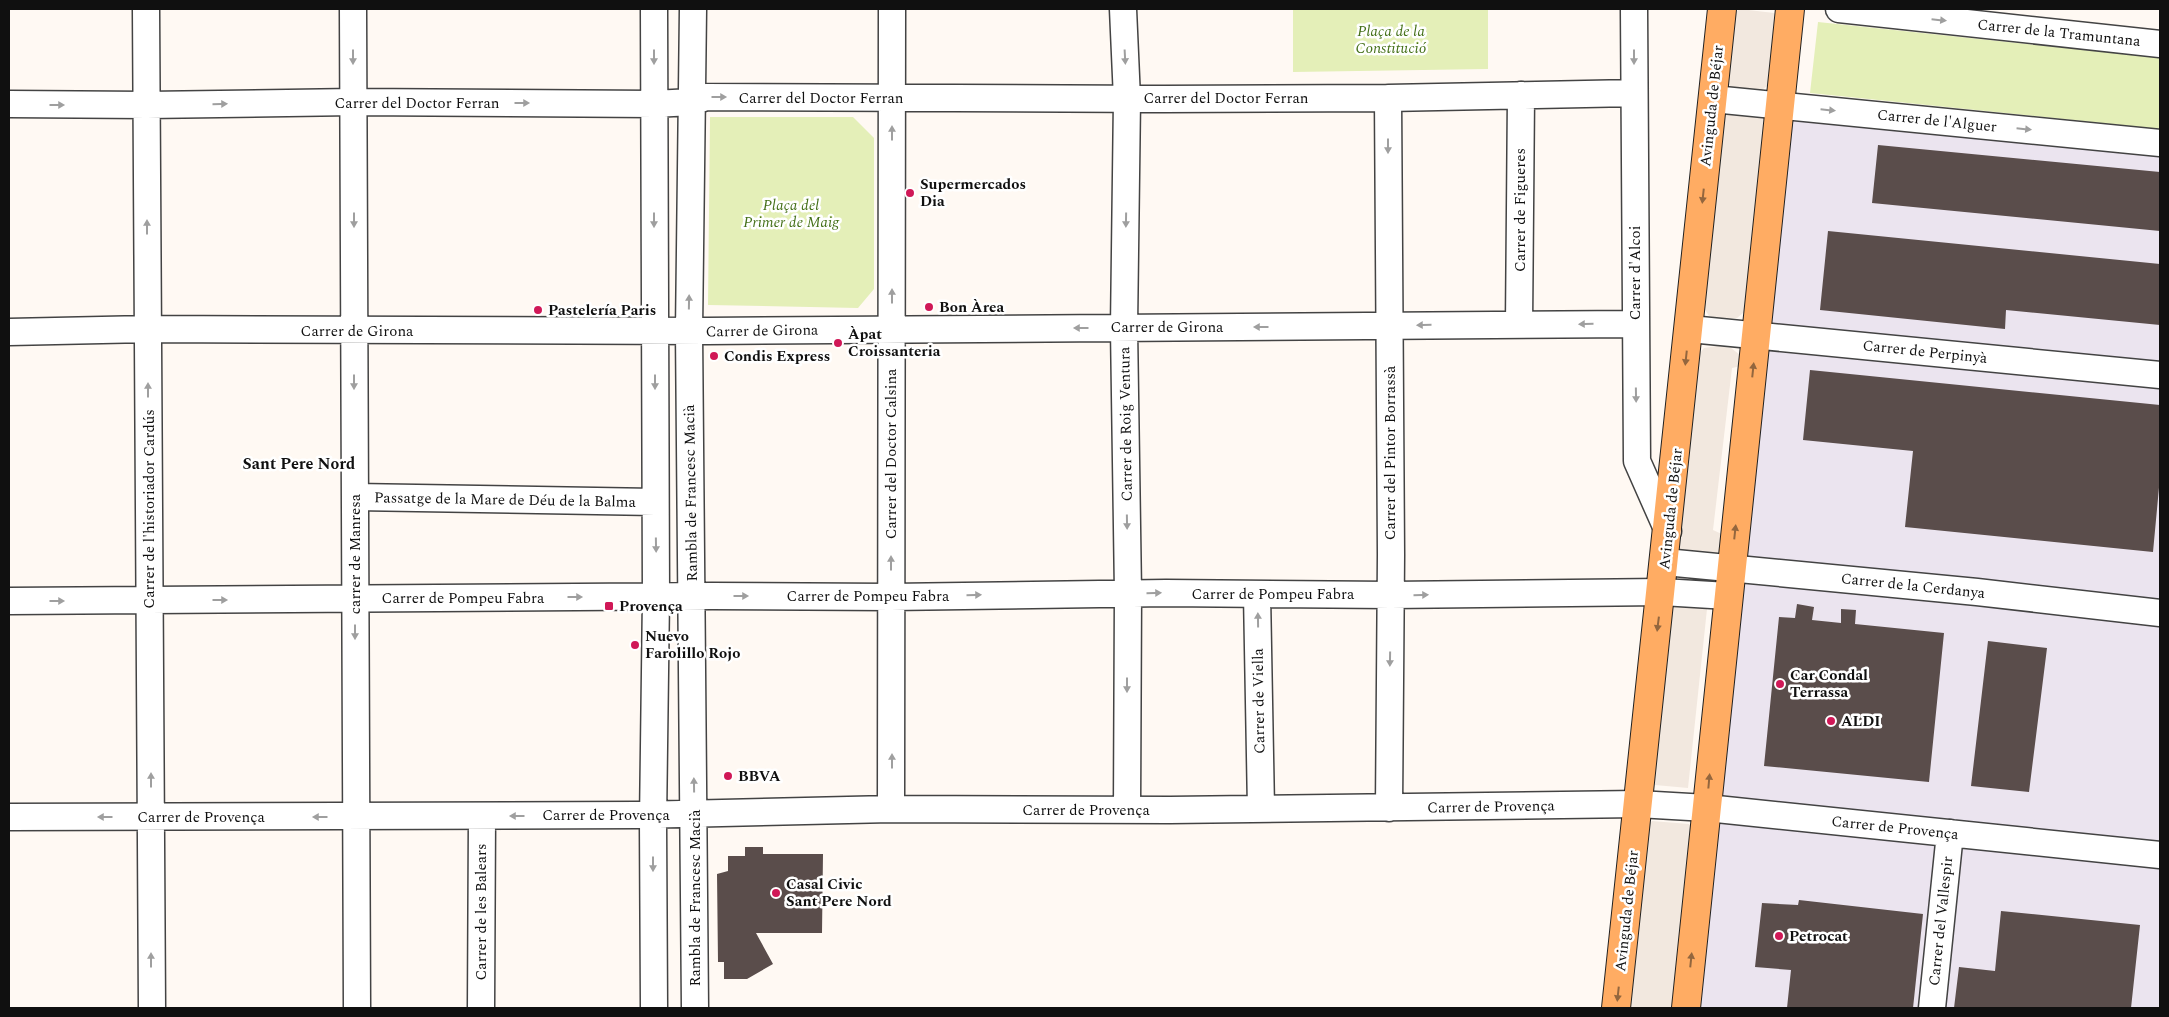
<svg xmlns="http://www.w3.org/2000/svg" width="2169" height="1017" viewBox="0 0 2169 1017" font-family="Spectral,serif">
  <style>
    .industrial { fill: #ebe4ef }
    .green { fill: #e4efb8 }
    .plaza { fill: #f2e8df }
    .building { fill: #5a4d4b }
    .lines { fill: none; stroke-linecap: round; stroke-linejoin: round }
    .minor-casing { stroke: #434343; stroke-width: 29 }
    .major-casing { stroke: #212121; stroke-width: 30 }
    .minor { stroke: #fff; stroke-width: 26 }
    .major { stroke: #ffac63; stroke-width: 28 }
    .oneway { fill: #9f9f9f }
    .oneway2 { fill: #93663e }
    .poi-dot { fill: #d01857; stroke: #fff; stroke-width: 2 }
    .labels { text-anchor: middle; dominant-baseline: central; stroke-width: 5; stroke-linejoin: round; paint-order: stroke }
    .park-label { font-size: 15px; font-style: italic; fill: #447018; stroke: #fff }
    .street-label { font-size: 15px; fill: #101010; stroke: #fff }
    .poi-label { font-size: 15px; font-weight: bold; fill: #101010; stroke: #fff; text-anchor: start }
    .neighbourhood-label { font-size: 16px; font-weight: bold; fill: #101010; stroke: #fff }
  </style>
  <rect width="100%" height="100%" fill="#fff9f3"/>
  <!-- industrial -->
  <path class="industrial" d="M1777 93 2160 131V1008H1700Z"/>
  <!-- green -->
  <path class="green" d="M1293 9H1488V69L1293 72Z
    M1818 22 2160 58V129L1810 93Z
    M710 117H853L874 138V289L858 308 708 305Z"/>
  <!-- plaza -->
  <path class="plaza" d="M1740 9 1774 13 1780 20 1771 83 1759 92 1736 91 1729 85 1724 76 1732 15Z
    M1728 110 1763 114 1770 122 1750 307 1737 318 1722 319 1709 316 1701 303 1721 120Z
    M1717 346 1731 348 1740 355 1741 366 1732 368 1713 530 1726 536 1724 549 1717 553 1681 550 1676 544 1697 357 1704 348Z
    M1675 604 1707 609 1688 788 1655 785 1652 779 1670 608Z
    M1652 821 1689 824 1695 832 1677 1008H1627L1646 828Z"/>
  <!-- building -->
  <path class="building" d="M1878 145 2160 172V231L1872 203Z
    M1828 231 2160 264V325L2006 310 2005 329 1820 310Z
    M1810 370 2160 405V477L2153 552 1905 527 1913 451 1803 440Z
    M1797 604 1814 607 1812 620 1841 623V609L1856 610 1855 624 1944 633 1929 782 1764 766 1779 617 1795 618Z
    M1988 641 2047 648 2029 792 1971 786Z
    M745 847H763V854H823L822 933H756L773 964 747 979H724V962H718L717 874 728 871V856H745Z
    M1799 900 1923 914 1913 1008H1787L1791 970 1755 967 1762 903 1798 905Z
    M2001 911 2140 925 2131 1008H1954L1959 967 1995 971Z"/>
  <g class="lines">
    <!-- minor casing -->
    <g class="minor-casing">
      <path id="minor" d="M146 9 152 1008
        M353 9 357 1008
        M693 9 689 331 695 1008
        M1123 9 1127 99 1124 328 1128 593 1127 810
        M1634 9 1637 461 1668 531
        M1839 9 2160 44
        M1388 98 1391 555 1389 808
        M1713 99 2160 143
        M9 104 147 105 354 102 654 104 692 102 706 97 1164 99 1388 98 1634 93
        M1519 325 1521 95
        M1690 329 2160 375
        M9 332 148 329 707 331 1635 324
        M355 497 655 502
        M1665 562 1977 592 2160 613
        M1257 594 1261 809
        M9 601 712 596 891 597 1166 593 1391 595 1662 592 1728 596
        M891 809 892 9
        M9 817 638 815 891 809 1170 810 1638 804 1707 808 2160 855
        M481 1008 482 816
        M654 1008 653 822 656 597 654 9
        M1932 1008 1950 833"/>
    </g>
    <!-- major casing -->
    <g class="major-casing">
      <path id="major" d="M1616 1008 1722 9
        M1686 1008 1790 9"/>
    </g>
    <!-- minor -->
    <use href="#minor" class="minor"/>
    <!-- major -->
    <use href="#major" class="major"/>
  </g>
  <!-- one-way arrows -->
  <defs><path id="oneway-solid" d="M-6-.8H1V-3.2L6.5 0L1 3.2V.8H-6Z" transform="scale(1.25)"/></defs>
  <g class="oneway">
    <use href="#oneway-solid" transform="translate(1939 20) rotate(6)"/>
    <use href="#oneway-solid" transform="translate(353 57) rotate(90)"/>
    <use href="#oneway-solid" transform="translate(654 57) rotate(90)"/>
    <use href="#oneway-solid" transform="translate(1125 57) rotate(87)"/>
    <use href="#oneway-solid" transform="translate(1634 57) rotate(90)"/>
    <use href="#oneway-solid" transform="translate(719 97)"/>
    <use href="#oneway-solid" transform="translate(522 103)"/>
    <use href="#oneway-solid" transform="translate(220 104) rotate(-1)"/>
    <use href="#oneway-solid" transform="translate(57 105)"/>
    <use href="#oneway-solid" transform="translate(1828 110) rotate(6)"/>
    <use href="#oneway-solid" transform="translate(2024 129) rotate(6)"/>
    <use href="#oneway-solid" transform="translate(892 133) rotate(-90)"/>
    <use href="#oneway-solid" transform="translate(1388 146) rotate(90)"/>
    <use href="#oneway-solid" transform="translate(354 220) rotate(90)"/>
    <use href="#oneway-solid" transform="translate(654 220) rotate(90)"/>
    <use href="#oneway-solid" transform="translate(1126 220) rotate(91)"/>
    <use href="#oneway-solid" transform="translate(147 227) rotate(-90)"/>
    <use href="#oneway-solid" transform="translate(892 296) rotate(-90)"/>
    <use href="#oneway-solid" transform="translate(689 302) rotate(-89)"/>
    <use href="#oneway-solid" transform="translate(1586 324) rotate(179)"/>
    <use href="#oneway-solid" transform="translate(1424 325) rotate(179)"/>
    <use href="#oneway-solid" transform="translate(1261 327) rotate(180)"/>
    <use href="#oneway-solid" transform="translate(1081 328) rotate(180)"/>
    <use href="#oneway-solid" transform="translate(354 382) rotate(90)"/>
    <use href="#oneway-solid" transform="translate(655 382) rotate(90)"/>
    <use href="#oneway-solid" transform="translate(148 390) rotate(-90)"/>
    <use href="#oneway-solid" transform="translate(1636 395) rotate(89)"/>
    <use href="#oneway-solid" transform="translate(1127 522) rotate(89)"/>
    <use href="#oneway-solid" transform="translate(656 545) rotate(89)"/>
    <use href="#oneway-solid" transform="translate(891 563) rotate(-90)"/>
    <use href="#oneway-solid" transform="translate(1154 593) rotate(-1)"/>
    <use href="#oneway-solid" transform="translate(974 595) rotate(-1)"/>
    <use href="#oneway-solid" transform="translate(1421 595) rotate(-1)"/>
    <use href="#oneway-solid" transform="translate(741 596)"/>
    <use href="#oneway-solid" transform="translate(575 597)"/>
    <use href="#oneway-solid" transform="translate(220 600)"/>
    <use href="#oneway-solid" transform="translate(57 601)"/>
    <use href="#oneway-solid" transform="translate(1258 620) rotate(-91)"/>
    <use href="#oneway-solid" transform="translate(355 632) rotate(90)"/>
    <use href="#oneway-solid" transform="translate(1390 659) rotate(91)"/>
    <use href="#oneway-solid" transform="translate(1127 685) rotate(90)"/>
    <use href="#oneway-solid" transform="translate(892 761) rotate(-90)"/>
    <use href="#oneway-solid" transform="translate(151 780) rotate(-90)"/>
    <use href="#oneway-solid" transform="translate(694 785) rotate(-91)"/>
    <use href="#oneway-solid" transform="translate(517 816) rotate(180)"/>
    <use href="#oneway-solid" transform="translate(105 817) rotate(180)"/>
    <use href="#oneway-solid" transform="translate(320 817) rotate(-180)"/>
    <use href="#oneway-solid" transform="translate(653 864) rotate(90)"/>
    <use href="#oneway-solid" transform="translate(151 960) rotate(-90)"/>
  </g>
  <g class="oneway2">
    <use href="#oneway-solid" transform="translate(1703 196) rotate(96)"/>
    <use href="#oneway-solid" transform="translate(1686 358) rotate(96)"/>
    <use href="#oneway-solid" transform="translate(1753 370) rotate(-84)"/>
    <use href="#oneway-solid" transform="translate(1735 532) rotate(-84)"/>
    <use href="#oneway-solid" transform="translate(1658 624) rotate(97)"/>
    <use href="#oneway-solid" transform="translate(1709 781) rotate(-85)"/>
    <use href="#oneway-solid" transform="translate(1691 960) rotate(-84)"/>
    <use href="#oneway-solid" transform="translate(1618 994) rotate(96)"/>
  </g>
  <!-- markers -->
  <g class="poi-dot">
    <circle cx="910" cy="193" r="5"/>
    <circle cx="929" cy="307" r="5"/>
    <circle cx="538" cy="310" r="5"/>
    <circle cx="838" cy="343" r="5"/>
    <circle cx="714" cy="356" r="5"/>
    <rect x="604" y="601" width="10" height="10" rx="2.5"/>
    <circle cx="635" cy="645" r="5"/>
    <circle cx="1780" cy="684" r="5"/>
    <circle cx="1831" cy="721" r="5"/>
    <circle cx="728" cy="776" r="5"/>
    <circle cx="776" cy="893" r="5"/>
    <circle cx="1779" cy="936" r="5"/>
  </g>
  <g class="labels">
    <!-- park labels -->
    <g class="park-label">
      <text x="1391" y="31">Plaça de la<tspan x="1391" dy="17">Constitució</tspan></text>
      <text x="791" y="205">Plaça del<tspan x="791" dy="17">Primer de Maig</tspan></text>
    </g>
    <!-- street labels -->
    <g class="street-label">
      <text transform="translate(2059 33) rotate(6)">Carrer de la Tramuntana</text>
      <text x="821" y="98">Carrer del Doctor Ferran</text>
      <text x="1226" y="98">Carrer del Doctor Ferran</text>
      <text x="417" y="103">Carrer del Doctor Ferran</text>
      <text transform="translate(1712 106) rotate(-84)">Avinguda de Béjar</text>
      <text transform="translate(1937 121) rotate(6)">Carrer de l'Alguer</text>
      <text transform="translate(1520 210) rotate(-90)">Carrer de Figueres</text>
      <text transform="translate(1635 273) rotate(-90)">Carrer d'Alcoi</text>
      <text x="1167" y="327">Carrer de Girona</text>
      <text x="357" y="331">Carrer de Girona</text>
      <text transform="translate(762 331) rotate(-1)">Carrer de Girona</text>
      <text transform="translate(1925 352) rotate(6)">Carrer de Perpinyà</text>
      <text transform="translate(1126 424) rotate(-91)">Carrer de Roig Ventura</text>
      <text transform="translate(1390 453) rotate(-90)">Carrer del Pintor Borrassà</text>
      <text transform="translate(891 454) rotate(-90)">Carrer del Doctor Calsina</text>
      <text transform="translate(691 493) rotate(-91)">Rambla de Francesc Macià</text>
      <text transform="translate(505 500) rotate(1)">Passatge de la Mare de Déu de la Balma</text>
      <text transform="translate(149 509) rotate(-90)">Carrer de l'historiador Cardús</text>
      <text transform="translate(1671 509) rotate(-84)">Avinguda de Béjar</text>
      <text transform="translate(355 554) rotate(-90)">carrer de Manresa</text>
      <text transform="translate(1913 586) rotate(6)">Carrer de la Cerdanya</text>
      <text x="1273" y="594">Carrer de Pompeu Fabra</text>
      <text x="868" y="596">Carrer de Pompeu Fabra</text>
      <text x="463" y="598">Carrer de Pompeu Fabra</text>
      <text transform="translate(1259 701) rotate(-91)">Carrer de Viella</text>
      <text transform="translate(1491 807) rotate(-1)">Carrer de Provença</text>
      <text x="1086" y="810">Carrer de Provença</text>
      <text x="606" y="815">Carrer de Provença</text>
      <text x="201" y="817">Carrer de Provença</text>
      <text transform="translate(1895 828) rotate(6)">Carrer de Provença</text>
      <text transform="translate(695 898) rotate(-90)">Rambla de Francesc Macià</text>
      <text transform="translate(1627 911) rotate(-84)">Avinguda de Béjar</text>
      <text transform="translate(481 912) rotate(-90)">Carrer de les Balears</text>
      <text transform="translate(1941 921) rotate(-84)">Carrer del Vallespir</text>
    </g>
    <!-- poi labels -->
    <g class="poi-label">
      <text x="920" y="184">Supermercados<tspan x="920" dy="17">Dia</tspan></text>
      <text x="939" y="307">Bon Àrea</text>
      <text x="548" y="310">Pastelería Paris</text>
      <text x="848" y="334">Àpat<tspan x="848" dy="17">Croissanteria</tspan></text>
      <text x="724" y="356">Condis Express</text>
      <text x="619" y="606">Provença</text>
      <text x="645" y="636">Nuevo<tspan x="645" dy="17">Farolillo Rojo</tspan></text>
      <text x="1790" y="675">Car Condal<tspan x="1790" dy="17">Terrassa</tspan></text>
      <text x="1841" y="721">ALDI</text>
      <text x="738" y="776">BBVA</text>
      <text x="786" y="884">Casal Civic<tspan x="786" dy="17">Sant Pere Nord</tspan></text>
      <text x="1789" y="936">Petrocat</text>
    </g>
    <!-- neighbourhood labels -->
    <g class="neighbourhood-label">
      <text x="299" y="464">Sant Pere Nord</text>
    </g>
  </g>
  <!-- border -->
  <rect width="2169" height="1017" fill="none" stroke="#101010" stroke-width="20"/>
</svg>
